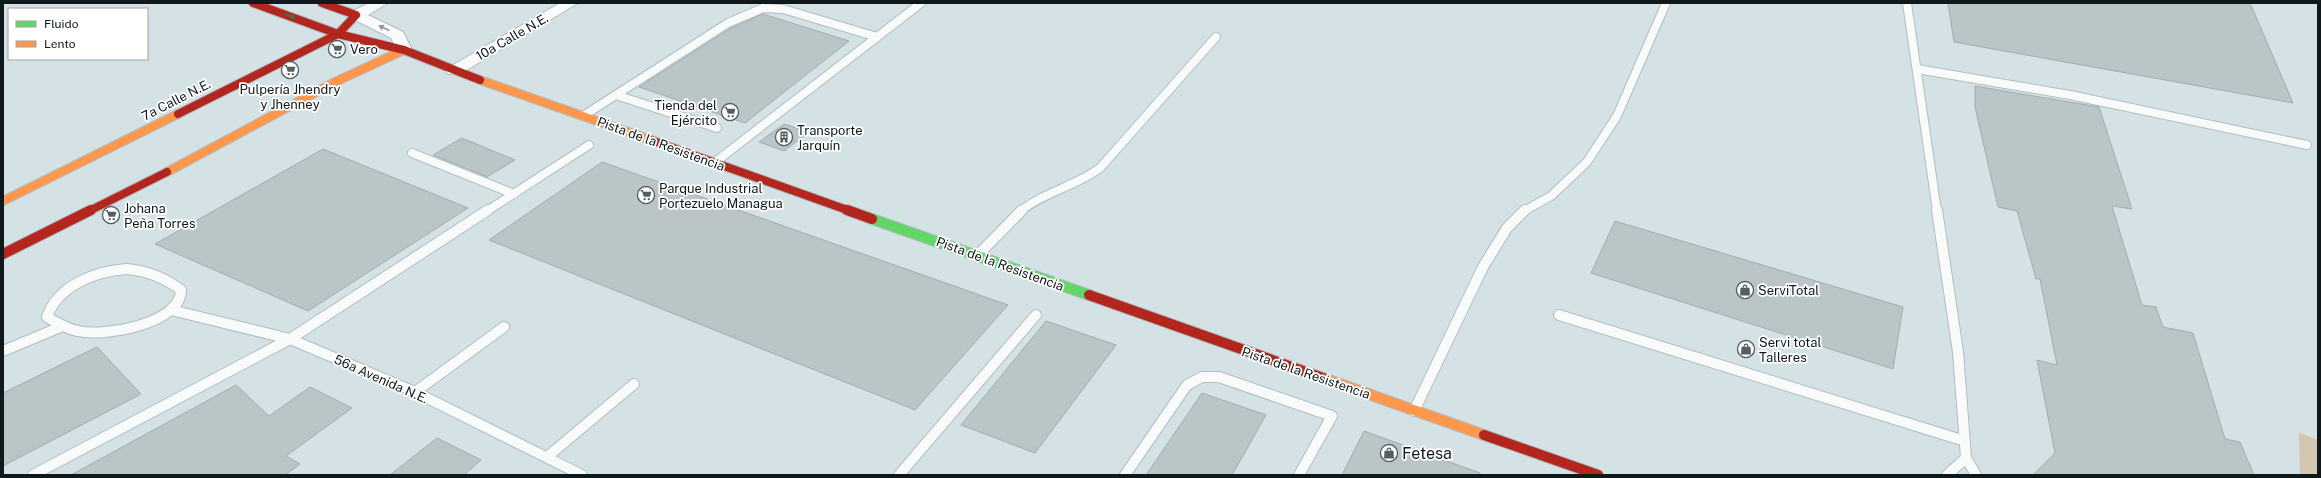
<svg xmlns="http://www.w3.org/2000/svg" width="2321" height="478" viewBox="0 0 2321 478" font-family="'Public Sans',sans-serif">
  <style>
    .green { fill: #d3c5b0 }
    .building { fill: #bac5c8; stroke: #a1acaf }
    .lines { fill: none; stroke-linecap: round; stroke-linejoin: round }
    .lane-far1-casing { stroke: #b1bdc0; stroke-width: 10 }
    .lane-casing { stroke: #b1bdc0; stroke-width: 12 }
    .street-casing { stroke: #b1bdc0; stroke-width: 2 }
    .fast-casing { stroke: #b1bdc0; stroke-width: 12 }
    .slow-far1-casing { stroke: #b1bdc0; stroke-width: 10 }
    .slow-casing { stroke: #b1bdc0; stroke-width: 12 }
    .jam-far1-casing { stroke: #b1bdc0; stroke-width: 10 }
    .jam-casing { stroke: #b1bdc0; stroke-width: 12 }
    .lane-far1 { stroke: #f9fbfb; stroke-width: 8 }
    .lane { stroke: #f9fbfb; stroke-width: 10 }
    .street { fill: #f9fbfb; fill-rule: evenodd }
    .fast { stroke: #63d668; stroke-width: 10 }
    .slow-far1 { stroke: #ff974d; stroke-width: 8 }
    .slow { stroke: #ff974d; stroke-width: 10 }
    .jam-far1 { stroke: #b3261e; stroke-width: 8 }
    .jam { stroke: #b3261e; stroke-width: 10 }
    .oneway { fill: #397742 }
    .oneway2 { fill: #909596 }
    .labels { text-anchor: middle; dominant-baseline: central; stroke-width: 3.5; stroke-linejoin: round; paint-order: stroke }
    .street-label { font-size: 13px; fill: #0f181b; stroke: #fff }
    .poi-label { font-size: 13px; fill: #0f181b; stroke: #fff; text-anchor: start }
    .near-poi-label { font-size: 16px; fill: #0f181b; stroke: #fff; text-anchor: start }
  </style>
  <rect width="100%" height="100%" fill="#d4e2e6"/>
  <!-- green -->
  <path class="green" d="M2299 433 2318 440V475H2300Z"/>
  <!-- building -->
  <path class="building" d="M1948 3H2250L2293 103 1954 42Z
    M763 14 849 41 745 123 639 87 731 28Z
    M1975 86 2099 107 2132 209 2112 206 2142 305 2156 307 2163 327 2193 333 2225 439 2240 442 2254 475H2033L2055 453 2037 360 2057 365 2040 279H2036L2017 211 1998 207 1975 107Z
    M784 124 809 132 784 151 759 142Z
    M462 138 515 160 487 177 433 155Z
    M323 149 468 208 308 311 155 244Z
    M602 162 1008 305 915 410 489 240Z
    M1615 221 1903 307 1893 369 1591 273Z
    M1046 321 1116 345 1035 453 961 425Z
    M97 347 141 394 3 466V393Z
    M236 385 269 416 310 387 352 408 286 456 300 464 285 475H71Z
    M1202 393 1266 415 1232 475H1146Z
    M1364 431 1480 473V475H1342Z
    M437 438 481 460 464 475H390Z"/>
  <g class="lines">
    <!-- lane-far1 casing -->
    <g class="lane-far1-casing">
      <path id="lane-far1" d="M1907 3 1937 211
        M1917 69 2070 95 2307 145
        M616 95 717 128
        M583 116 728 23 763 8 783 9 877 37
        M412 153 514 194
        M714 163 921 3
        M487 211 589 145
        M1021 211C1044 192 1076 186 1100 168L1216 37
        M1524 211 1551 196 1587 162 1617 116 1666 3"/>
    </g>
    <!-- lane casing -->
    <g class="lane-casing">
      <path id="lane" d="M1937 210 1958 352 1966 458 1976 475
        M977 256 1022 210
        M127 269C148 271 164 277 181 290 181 324 104 337 78 331 67 329 57 323 47 317 58 285 96 271 127 269Z
        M171 310 290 339 415 392 582 475
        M1559 315 1965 441
        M3 351 63 326
        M415 392 504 327
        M1414 411 1483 267 1507 228 1525 210
        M547 457 634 384
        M33 475 290 339 488 210
        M899 475 1036 315
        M1125 475 1187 385 1202 377H1219L1332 416 1299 475
        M1947 475 1966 458"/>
    </g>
    <!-- street casing -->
    <g class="street-casing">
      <path id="street" d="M369 3H388L368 15 403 32 412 50 409 53H399L391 38 351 18 349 15 351 12Z
        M560 3H578L460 74H448L446 71 448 68Z"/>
    </g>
    <!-- fast casing -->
    <g class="fast-casing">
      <path id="fast" d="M872 219 1089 295"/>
    </g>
    <!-- slow-far1 casing -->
    <g class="slow-far1-casing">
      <path id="slow-far1" d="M480 80 651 140
        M167 172 335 82 404 50
        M3 201 178 114"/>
    </g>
    <!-- slow casing -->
    <g class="slow-casing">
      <path id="slow" d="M1323 378 1484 435"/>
    </g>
    <!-- jam-far1 casing -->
    <g class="jam-far1-casing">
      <path id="jam-far1" d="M253 3 338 34 404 50 480 80
        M178 114 338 34 356 15 322 3
        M651 140 850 211
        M89 211 167 172"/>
    </g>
    <!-- jam casing -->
    <g class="jam-casing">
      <path id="jam" d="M847 210 872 219
        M3 254 91 210
        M1089 295 1323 378
        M1484 435 1598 475"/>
    </g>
    <!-- lane-far1 -->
    <use href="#lane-far1" class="lane-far1"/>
    <!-- lane -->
    <use href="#lane" class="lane"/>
    <!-- street -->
    <use href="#street" class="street"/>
    <!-- fast -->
    <use href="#fast" class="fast"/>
    <!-- slow-far1 -->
    <use href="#slow-far1" class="slow-far1"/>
    <!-- slow -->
    <use href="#slow" class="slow"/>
    <!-- jam-far1 -->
    <use href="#jam-far1" class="jam-far1"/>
    <!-- jam -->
    <use href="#jam" class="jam"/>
  </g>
  <!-- one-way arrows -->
  <defs><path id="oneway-solid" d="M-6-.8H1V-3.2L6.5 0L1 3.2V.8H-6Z"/></defs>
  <use class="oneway" href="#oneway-solid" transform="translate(290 16) rotate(20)"/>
  <use class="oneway2" href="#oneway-solid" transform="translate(384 28) rotate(-155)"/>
  <!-- icons -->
  <defs>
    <g id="supermarket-ring" transform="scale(0.9)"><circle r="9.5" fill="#fff" stroke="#545f62" stroke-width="1.5"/><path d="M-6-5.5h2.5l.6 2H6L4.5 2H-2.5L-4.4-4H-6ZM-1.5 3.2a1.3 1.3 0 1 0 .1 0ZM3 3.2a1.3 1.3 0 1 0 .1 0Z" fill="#545f62"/></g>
    <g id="building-ring" transform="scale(0.9)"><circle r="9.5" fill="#fff" stroke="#545f62" stroke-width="1.5"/><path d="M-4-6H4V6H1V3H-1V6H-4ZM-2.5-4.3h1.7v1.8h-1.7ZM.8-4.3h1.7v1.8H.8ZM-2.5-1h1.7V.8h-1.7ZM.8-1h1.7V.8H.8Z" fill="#545f62"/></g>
    <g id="shop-ring" transform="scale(0.9)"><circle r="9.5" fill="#fff" stroke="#545f62" stroke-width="1.5"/><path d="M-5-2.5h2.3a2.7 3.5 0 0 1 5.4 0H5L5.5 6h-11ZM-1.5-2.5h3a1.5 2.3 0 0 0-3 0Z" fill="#545f62"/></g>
  </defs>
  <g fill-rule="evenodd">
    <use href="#supermarket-ring" x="337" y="49"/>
    <use href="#supermarket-ring" x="290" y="70"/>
    <use href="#supermarket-ring" x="730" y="112"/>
    <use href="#building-ring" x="784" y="137"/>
    <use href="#supermarket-ring" x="646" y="195"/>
    <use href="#supermarket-ring" x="111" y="215"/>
    <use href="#shop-ring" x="1745" y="290"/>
    <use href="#shop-ring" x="1746" y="349"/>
    <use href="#shop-ring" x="1389" y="453"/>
  </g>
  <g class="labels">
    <!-- street labels -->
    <g class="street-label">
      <text transform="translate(512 37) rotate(-30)">10a Calle N.E.</text>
      <text transform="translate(176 100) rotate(-27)">7a Calle N.E.</text>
      <text transform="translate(661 144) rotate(20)">Pista de la Resistencia</text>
      <text transform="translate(1000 264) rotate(20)">Pista de la Resistencia</text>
      <text transform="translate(1306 373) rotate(19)">Pista de la Resistencia</text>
      <text transform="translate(381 379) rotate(24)">56a Avenida N.E.</text>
    </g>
    <!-- poi labels -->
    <g class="poi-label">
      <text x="350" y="49">Vero</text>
      <text x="290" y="89" text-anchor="middle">Pulpería Jhendry<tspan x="290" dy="15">y Jhenney</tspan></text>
      <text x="717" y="105" text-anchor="end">Tienda del<tspan x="717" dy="15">Ejército</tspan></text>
      <text x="797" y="130">Transporte<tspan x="797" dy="15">Jarquín</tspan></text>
      <text x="659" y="188">Parque Industrial<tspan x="659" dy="15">Portezuelo Managua</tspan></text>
      <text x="124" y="208">Johana<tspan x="124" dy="15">Peña Torres</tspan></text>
      <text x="1758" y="290">ServiTotal</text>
      <text x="1759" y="342">Servi total<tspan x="1759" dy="15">Talleres</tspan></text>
    </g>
    <!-- near-poi labels -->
    <g class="near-poi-label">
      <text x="1402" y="453">Fetesa</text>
    </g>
  </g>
  <!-- border -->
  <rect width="2321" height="478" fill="none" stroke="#0f181b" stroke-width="8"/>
  <!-- legend -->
  <rect x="8" y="8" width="140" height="52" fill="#ffffff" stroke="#9fa3a4"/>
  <rect x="16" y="21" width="20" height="6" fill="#63d668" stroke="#9fa3a4"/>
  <text x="44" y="28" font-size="12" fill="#0f181b">Fluido</text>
  <rect x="16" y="41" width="20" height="6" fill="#ff974d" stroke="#9fa3a4"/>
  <text x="44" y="48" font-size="12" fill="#0f181b">Lento</text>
</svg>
